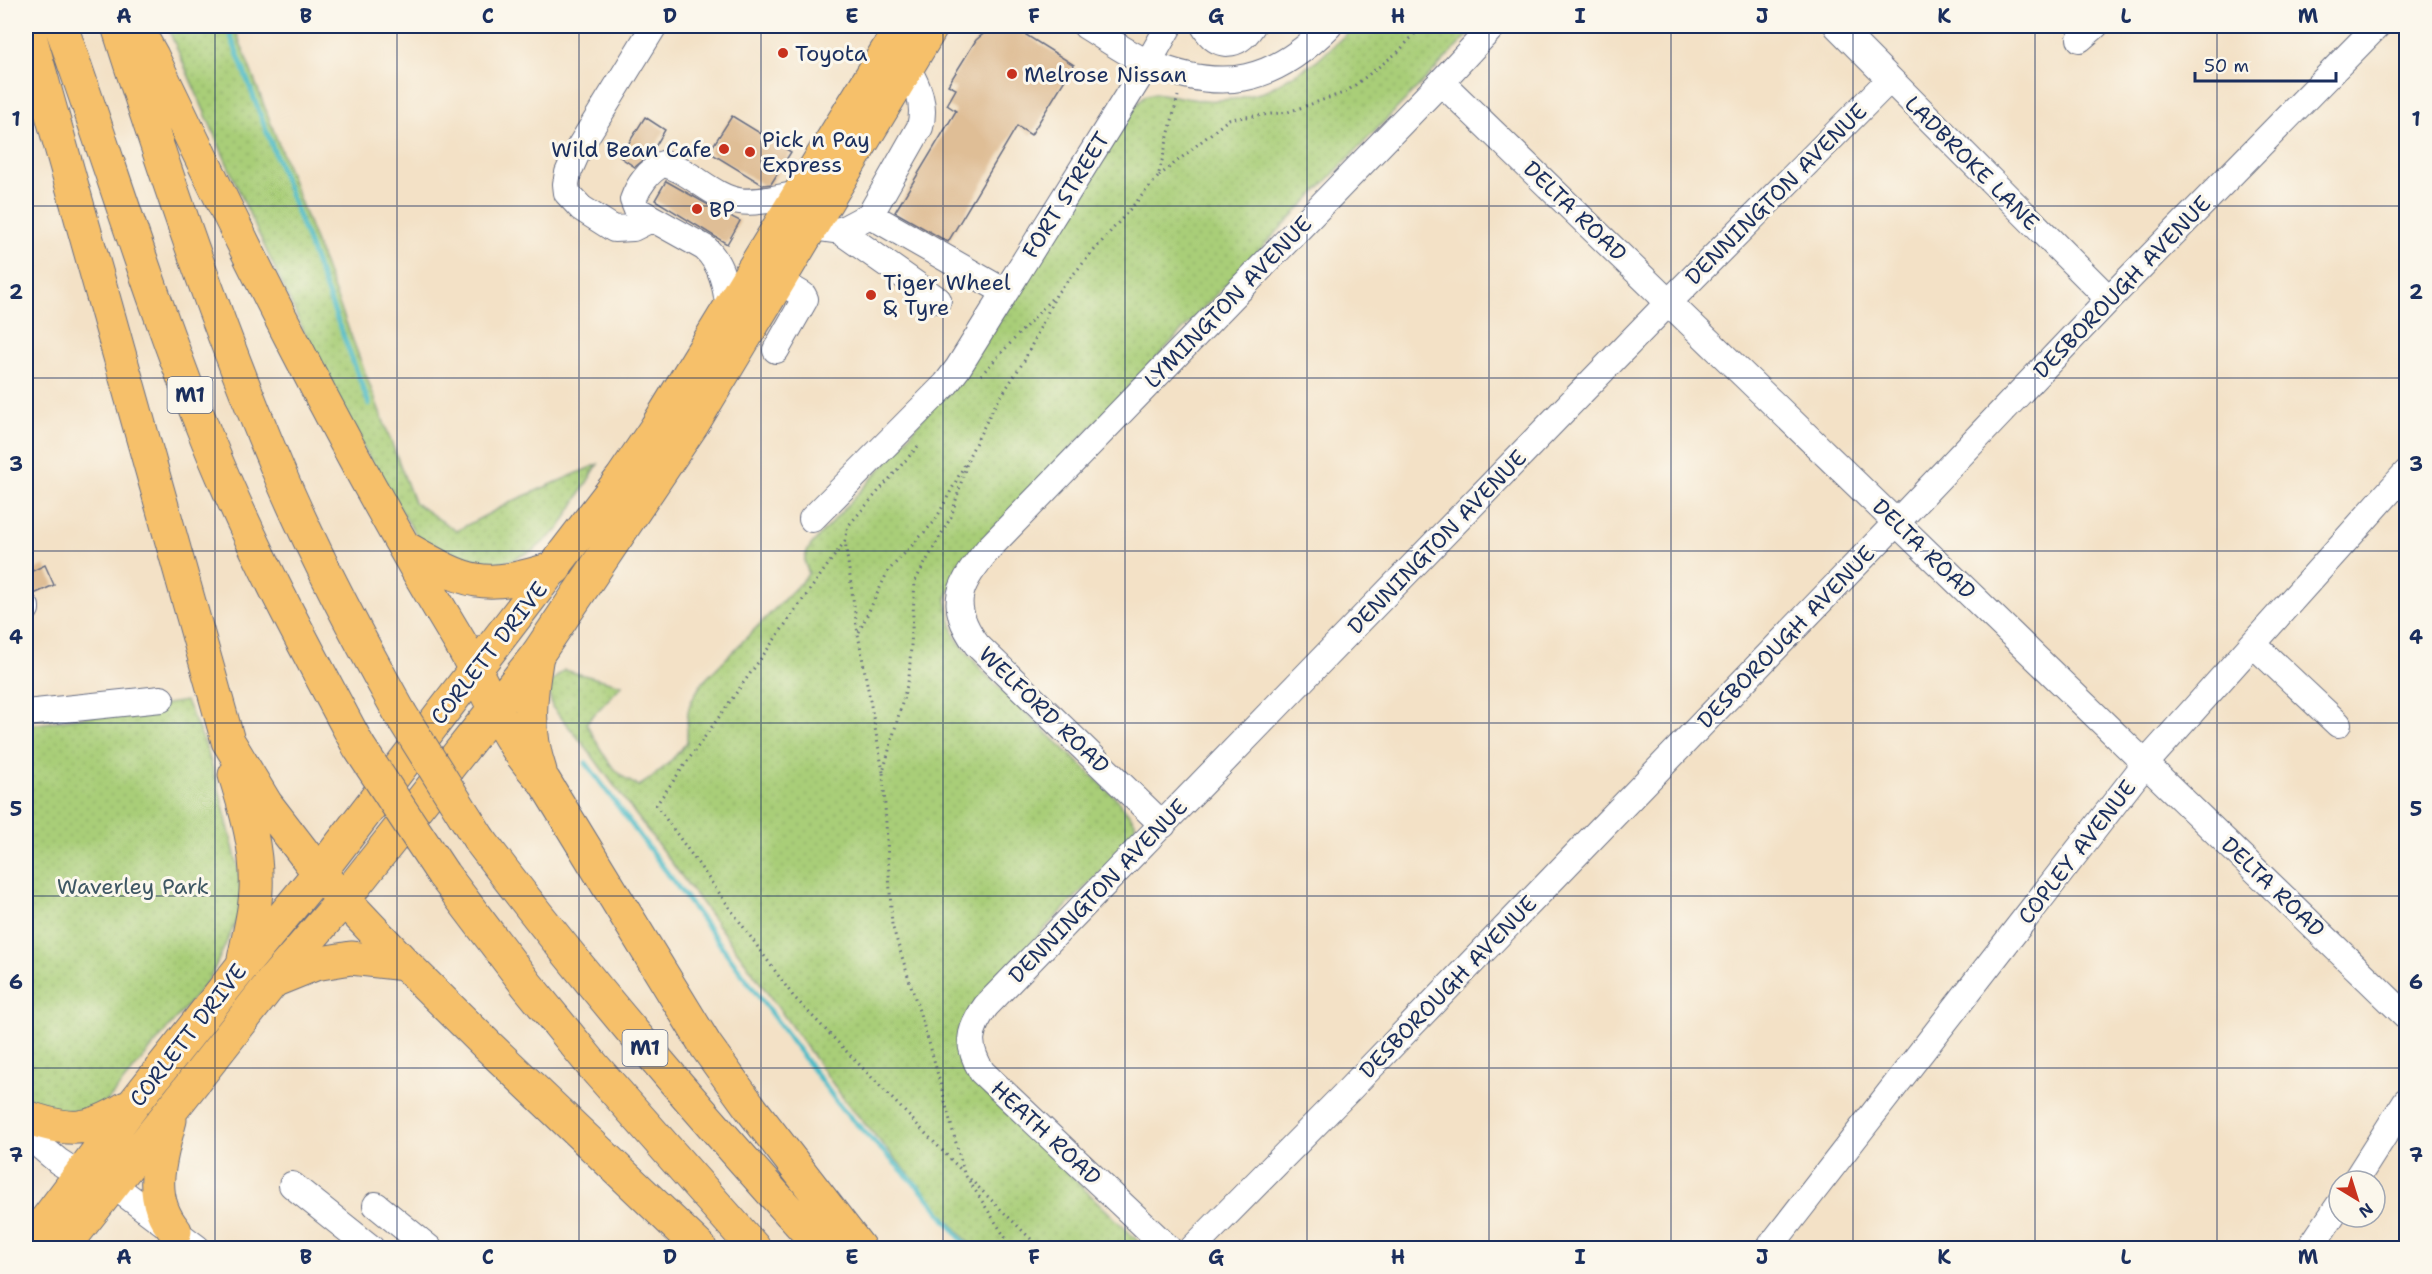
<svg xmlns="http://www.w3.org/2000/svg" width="2432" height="1274" viewBox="0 0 2432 1274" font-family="'Shantell Sans',sans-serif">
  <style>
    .park { fill: url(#park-dots); stroke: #627e6b; stroke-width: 1.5 }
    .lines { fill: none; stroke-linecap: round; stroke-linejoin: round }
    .stream { stroke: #4fbcc7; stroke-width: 5 }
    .building { fill: #dfbe96 }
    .minor-casing { stroke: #676d82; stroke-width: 28 }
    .major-casing { stroke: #676d82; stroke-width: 35 }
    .highway-casing { stroke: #676d82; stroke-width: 35 }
    .path { stroke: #676d82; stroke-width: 3; stroke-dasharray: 1.5 4.5; stroke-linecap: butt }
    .minor { stroke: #fff; stroke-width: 26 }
    .major { stroke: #f6c06b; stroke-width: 33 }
    .highway { stroke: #f6c06b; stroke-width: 33 }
    .highway-bridge-casing { stroke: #676d82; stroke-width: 35; stroke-linecap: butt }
    .highway-bridge { stroke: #f6c06b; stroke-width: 33 }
    .grid { fill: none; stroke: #1b2f5e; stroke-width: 1.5; stroke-opacity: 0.55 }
    .poi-dot { fill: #c8321e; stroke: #fbf7ec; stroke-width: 2 }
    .labels { text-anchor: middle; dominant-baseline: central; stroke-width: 6; stroke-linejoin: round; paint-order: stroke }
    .shield { fill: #fbf7ec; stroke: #5e6b89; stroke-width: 1.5 }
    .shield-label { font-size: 21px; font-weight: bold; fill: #1b2f5e }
    .poi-label { font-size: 22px; fill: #1b2f5e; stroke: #fbf7ec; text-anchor: start }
    .street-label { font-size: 22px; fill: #1b2f5e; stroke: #fbf7ec }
    .park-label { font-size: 22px; fill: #3e5764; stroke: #fbf7ec }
    .neatline { fill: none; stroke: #1b2f5e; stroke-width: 2 }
    .grid-label { font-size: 20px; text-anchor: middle; font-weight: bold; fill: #1b2f5e }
  </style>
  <defs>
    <pattern id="park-dots" width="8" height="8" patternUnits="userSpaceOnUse" patternTransform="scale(1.5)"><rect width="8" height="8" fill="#a9ce78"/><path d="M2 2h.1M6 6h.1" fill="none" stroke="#91b16a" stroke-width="1.8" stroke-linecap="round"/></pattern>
  </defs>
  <rect width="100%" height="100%" fill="#fbf7ec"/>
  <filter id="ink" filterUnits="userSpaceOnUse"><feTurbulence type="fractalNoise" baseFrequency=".0167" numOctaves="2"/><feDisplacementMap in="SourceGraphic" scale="12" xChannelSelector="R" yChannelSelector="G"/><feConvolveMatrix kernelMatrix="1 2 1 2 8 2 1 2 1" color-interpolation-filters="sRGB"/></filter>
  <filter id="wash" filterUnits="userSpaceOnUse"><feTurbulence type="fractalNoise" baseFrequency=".008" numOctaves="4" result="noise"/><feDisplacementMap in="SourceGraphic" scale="24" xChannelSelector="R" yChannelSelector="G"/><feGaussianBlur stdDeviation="1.35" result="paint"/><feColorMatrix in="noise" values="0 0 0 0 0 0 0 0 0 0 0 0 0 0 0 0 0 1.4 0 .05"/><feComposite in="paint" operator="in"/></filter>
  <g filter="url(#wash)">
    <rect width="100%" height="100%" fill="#f3e1c6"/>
    <!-- park -->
    <path class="park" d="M167 26H234L414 502 456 531 515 500 598 464 559 529 534 550 512 560 494 564 471 563 422 544 381 479 332 392 243 200Z
      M1355 26H1477L1210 301 956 570 946 600 955 637 982 671 1117 799 1135 822 1136 835 981 994 968 1061 981 1089 1042 1142 1077 1182 1136 1239 1141 1248H973L846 1102 746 963 584 745 552 707 548 685 564 670 622 685 586 723C601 749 610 774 639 786 658 775 673 760 687 742 688 711 684 711 702 683L803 580 809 573C802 561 804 555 812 544L898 450 1015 299 1132 111 1144 96 1155 93 1205 101 1234 99 1264 92 1316 62Z
      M186 701 205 744 218 785 246 900 210 978 99 1111 75 1118 39 1109 26 1094V730L32 725Z"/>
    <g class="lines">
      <!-- stream -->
      <path class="stream" d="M227 26 369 404
        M586 763 842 1109 926 1195 968 1248"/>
    </g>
    <g id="blocks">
      <!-- building -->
      <path class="building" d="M993 26H1012L1074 65 1031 135 1017 126 948 242 895 212 956 111 947 105 956 89 948 85 976 40Z
        M732 116 791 152 771 184 763 185 709 152Z
        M645 117 665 130 651 154 635 167 620 157Z
        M666 181 712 207 740 221 727 244 655 200Z
        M45 565 54 585 34 594 26 592V574Z"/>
    </g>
  </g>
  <g filter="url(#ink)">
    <use href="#blocks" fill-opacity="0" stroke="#676d82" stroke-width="1.5"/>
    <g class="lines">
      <!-- minor casing -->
      <g class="minor-casing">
        <path id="minor" d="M1086 26C1106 38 1127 54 1149 63 1223 94 1274 82 1329 26
          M1204 26C1218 50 1238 47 1252 26
          M1837 26 2109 299
          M2080 39 2095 26
          M1441 82 2406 1016
          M870 215 1005 292
          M651 219 633 228 614 229 581 208 567 193 566 184 568 173 579 148 654 26
          M812 227 840 231 870 215 920 127C926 104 918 87 907 67
          M840 231 938 300
          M729 309C726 287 722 264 705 248L637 210 633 200C638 186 649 170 663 164 690 169 711 197 739 201 758 204 780 197 799 194
          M776 350 805 299 803 295 779 281
          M812 519 946 384 958 368 1148 63 1169 26
          M26 607V609
          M2253 644 2338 724
          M26 713 161 699
          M1163 825 977 645C946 603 960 584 989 548L1441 82 1493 26
          M26 1134 58 1161 78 1174 113 1185 197 1248
          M2355 1181 2406 1101
          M292 1185 371 1248
          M376 1205 429 1248
          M1168 1248 982 1072C966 1045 968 1031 986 1006L1669 302 1889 80
          M1193 1248 1345 1094 1897 522 2109 299 2377 26
          M1769 1248 2145 764 2406 473
          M2310 1248 2339 1205"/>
      </g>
      <!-- major casing -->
      <g class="major-casing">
        <path id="major" d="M26 1117C68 1131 87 1133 126 1108
          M170 1120C160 1159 146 1197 175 1231
          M26 1247 135 1102 243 965 319 873 622 478 656 428 902 26
          M63 1248 273 981 344 899 537 655 692 425 932 26"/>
      </g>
      <!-- highway casing -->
      <g class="highway-casing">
        <path id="highway" d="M27 26 228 741 266 804 319 873 405 964 486 1044 700 1248
          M61 26C110 164 153 305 208 441 251 547 305 647 359 747
          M118 26C166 176 216 324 278 470 313 553 356 634 400 713
          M135 26 152 56C247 254 344 451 458 639 487 687 503 740 544 781L706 1046 752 1110 859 1248
          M404 547C469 584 481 591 555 568
          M537 655C530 697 526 730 540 771
          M235 775C247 813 258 851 256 890 255 915 247 941 243 965
          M479 839C586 982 703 1116 822 1248
          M443 874 527 985 594 1067 754 1248
          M273 981 315 964 351 958 405 964"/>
      </g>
      <!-- path -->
      <path class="path" d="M1159 176 1229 119 1288 112 1346 92 1398 52 1422 26
        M981 375 1054 296
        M845 541 656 805 793 996 963 1172
        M859 632 888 571 935 521 965 464
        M883 772 858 634 845 541 848 526 919 445
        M970 1179 1040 1248
        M1012 1248 964 1173 931 1049 892 925 883 772 909 678 915 581 951 517 969 456 994 407 1024 361 1057 293 1158 177 1178 96"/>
      <!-- minor -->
      <use href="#minor" class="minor"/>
      <!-- major -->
      <use href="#major" class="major"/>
      <!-- highway -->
      <use href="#highway" class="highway"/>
      <!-- highway-bridge casing -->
      <g class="highway-bridge-casing">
        <path id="highway-bridge" d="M400 713 479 839
          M359 747 443 874"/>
      </g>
      <!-- highway-bridge -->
      <use href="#highway-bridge" class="highway-bridge"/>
    </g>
  </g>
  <!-- grid -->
  <path class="grid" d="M215 26V1248M397 26V1248M579 26V1248M761 26V1248M943 26V1248M1125 26V1248M1307 26V1248M1489 26V1248M1671 26V1248M1853 26V1248M2035 26V1248M2217 26V1248M26 206H2406M26 378H2406M26 551H2406M26 723H2406M26 896H2406M26 1068H2406"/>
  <!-- markers -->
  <g class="poi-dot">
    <circle cx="783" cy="53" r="6"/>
    <circle cx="1012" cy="74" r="6"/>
    <circle cx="724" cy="149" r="6"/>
    <circle cx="750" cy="152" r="6"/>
    <circle cx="697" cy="209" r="6"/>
    <circle cx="871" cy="295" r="6"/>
  </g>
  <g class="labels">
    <!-- shield labels -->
    <g class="shield">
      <rect x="167.5" y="377" width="45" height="36" rx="4.5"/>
      <rect x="622.5" y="1030" width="45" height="36" rx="4.5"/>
    </g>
    <g class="shield-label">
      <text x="190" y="395">M1</text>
      <text x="645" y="1048">M1</text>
    </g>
    <!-- poi labels -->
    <g class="poi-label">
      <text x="795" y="53">Toyota</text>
      <text x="1024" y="74">Melrose Nissan</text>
      <text x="762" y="139">Pick n Pay<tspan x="762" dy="25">Express</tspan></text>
      <text x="712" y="149" text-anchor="end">Wild Bean Cafe</text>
      <text x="709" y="209">BP</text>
      <text x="883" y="282">Tiger Wheel<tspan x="883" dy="25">&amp; Tyre</tspan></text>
    </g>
    <!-- street labels -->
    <g class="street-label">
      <text transform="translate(1972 163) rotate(45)">LADBROKE LANE</text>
      <text transform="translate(1776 194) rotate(-45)">DENNINGTON AVENUE</text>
      <text transform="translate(1066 195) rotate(-58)">FORT STREET</text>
      <text transform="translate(1575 211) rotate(44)">DELTA ROAD</text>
      <text transform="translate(2122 287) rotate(-46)">DESBOROUGH AVENUE</text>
      <text transform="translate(1228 302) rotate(-46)">LYMINGTON AVENUE</text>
      <text transform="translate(1437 542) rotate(-46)">DENNINGTON AVENUE</text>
      <text transform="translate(1924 549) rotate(44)">DELTA ROAD</text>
      <text transform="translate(1786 637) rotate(-46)">DESBOROUGH AVENUE</text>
      <text transform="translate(489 653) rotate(-52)">CORLETT DRIVE</text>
      <text transform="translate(1044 710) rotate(44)">WELFORD ROAD</text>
      <text transform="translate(2077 852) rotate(-52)">COPLEY AVENUE</text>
      <text transform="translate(2273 887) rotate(44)">DELTA ROAD</text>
      <text transform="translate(1098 891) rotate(-46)">DENNINGTON AVENUE</text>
      <text transform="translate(1448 987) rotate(-46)">DESBOROUGH AVENUE</text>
      <text transform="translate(188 1035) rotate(-52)">CORLETT DRIVE</text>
      <text transform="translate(1046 1133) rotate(43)">HEATH ROAD</text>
    </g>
    <!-- park labels -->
    <g class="park-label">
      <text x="133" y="886">Waverley Park</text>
    </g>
  </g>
  <!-- margin -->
  <rect width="2432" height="1274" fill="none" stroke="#fbf7ec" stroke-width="66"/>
  <!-- north arrow -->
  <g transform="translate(2357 1199) rotate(142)"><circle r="28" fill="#fbf7ec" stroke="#a1a7b3" stroke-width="1.5"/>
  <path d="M0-4.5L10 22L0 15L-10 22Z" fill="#c8321e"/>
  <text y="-9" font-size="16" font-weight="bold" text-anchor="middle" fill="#1b2f5e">N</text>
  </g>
  <!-- scale -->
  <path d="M2195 72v9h141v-9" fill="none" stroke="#1b2f5e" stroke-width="3"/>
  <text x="2204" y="72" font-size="18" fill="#1b2f5e" stroke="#fbf7ec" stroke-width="4.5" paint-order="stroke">50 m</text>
  <rect x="33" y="33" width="2366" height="1208" class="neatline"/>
  <g class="grid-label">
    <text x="124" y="23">A</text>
    <text x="306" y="23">B</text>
    <text x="488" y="23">C</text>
    <text x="670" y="23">D</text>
    <text x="852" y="23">E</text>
    <text x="1034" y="23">F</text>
    <text x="1216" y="23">G</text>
    <text x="1398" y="23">H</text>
    <text x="1580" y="23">I</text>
    <text x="1762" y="23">J</text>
    <text x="1944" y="23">K</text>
    <text x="2126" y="23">L</text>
    <text x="2308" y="23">M</text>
    <text x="16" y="126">1</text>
    <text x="2416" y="126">1</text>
    <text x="16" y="299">2</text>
    <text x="2416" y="299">2</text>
    <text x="16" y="471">3</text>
    <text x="2416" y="471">3</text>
    <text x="16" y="644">4</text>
    <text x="2416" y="644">4</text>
    <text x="16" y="816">5</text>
    <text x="2416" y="816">5</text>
    <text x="16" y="989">6</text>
    <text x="2416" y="989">6</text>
    <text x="16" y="1162">7</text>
    <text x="2416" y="1162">7</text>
    <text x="124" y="1264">A</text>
    <text x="306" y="1264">B</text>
    <text x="488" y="1264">C</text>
    <text x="670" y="1264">D</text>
    <text x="852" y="1264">E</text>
    <text x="1034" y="1264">F</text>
    <text x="1216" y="1264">G</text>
    <text x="1398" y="1264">H</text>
    <text x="1580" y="1264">I</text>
    <text x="1762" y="1264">J</text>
    <text x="1944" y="1264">K</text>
    <text x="2126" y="1264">L</text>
    <text x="2308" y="1264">M</text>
  </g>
</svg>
